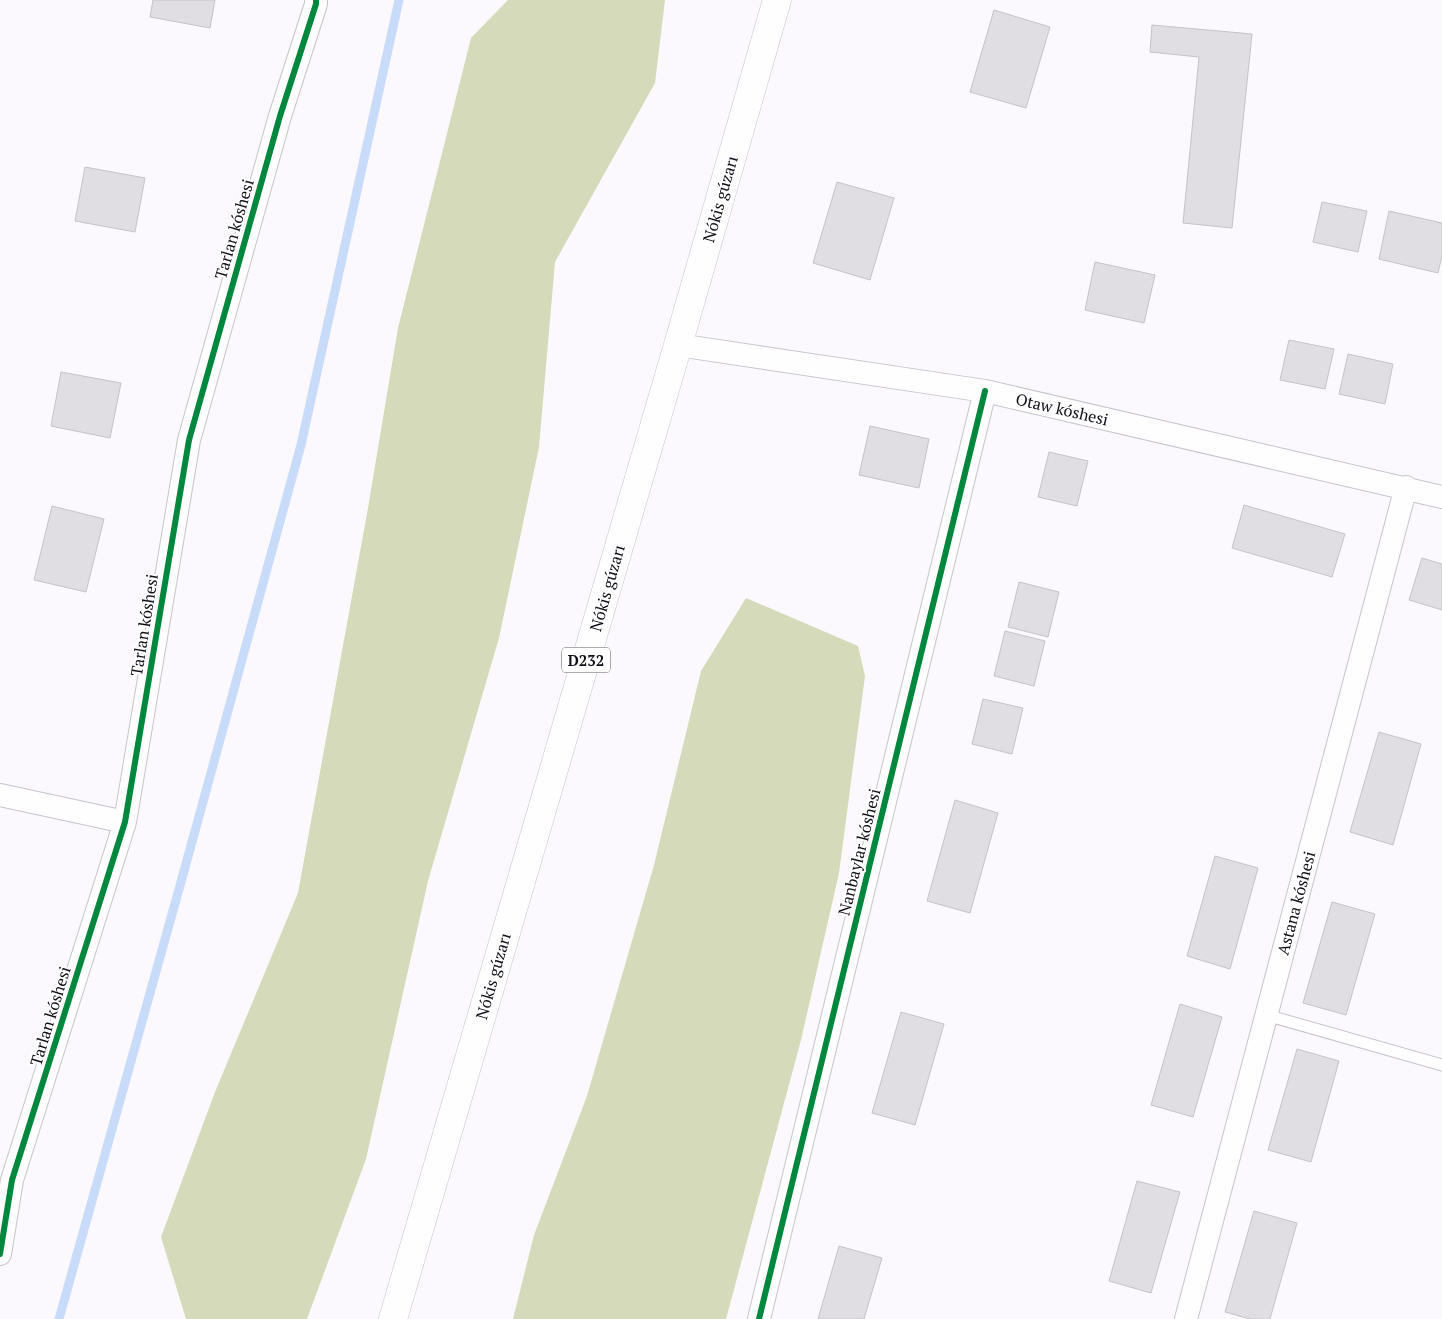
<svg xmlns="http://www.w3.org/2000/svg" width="1442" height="1319" viewBox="0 0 1442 1319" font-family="'PT Serif',serif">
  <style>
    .forest { fill: #d5daba }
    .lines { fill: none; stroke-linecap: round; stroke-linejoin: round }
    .stream { stroke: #c8dbf9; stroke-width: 9 }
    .building { fill: #e0dde3; stroke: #c6c2c8 }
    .service-casing { stroke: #c7c4cb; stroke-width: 13 }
    .minor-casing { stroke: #c7c4cb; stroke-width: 24 }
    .primary-casing { stroke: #c7c4cb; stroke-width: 29 }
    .service { stroke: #fefeff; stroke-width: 11 }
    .minor { stroke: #fefeff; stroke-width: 22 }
    .primary { stroke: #fefeff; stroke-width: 28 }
    .cycleway-casing { stroke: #fff; stroke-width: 9 }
    .cycleway { stroke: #00873e; stroke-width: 6 }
    .labels { text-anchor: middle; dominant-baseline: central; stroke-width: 4; stroke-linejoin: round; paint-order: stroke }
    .shield { fill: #fff; stroke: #57565b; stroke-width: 1 }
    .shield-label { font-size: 15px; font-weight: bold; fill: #0f0d15 }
    .street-label { font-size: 16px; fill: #0f0d15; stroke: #fff }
  </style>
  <rect width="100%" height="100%" fill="#fbf9fd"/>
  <!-- forest -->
  <path class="forest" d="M508 0H665L655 83 555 262 539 447 499 638 428 881 366 1159 307 1319H186L161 1237 215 1092 298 893 368 508 398 328 471 38Z
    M746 598 858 646 865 676 839 873 801 1040 726 1319H513L534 1235 587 1096 654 865 701 671Z"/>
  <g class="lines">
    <!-- stream -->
    <path class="stream" d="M59 1319 181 882 301 445 399 0"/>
  </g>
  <!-- building -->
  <path class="building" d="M153 0H215L210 28 150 17Z
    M994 10 1050 27 1026 108 970 92Z
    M1152 25 1252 34 1232 228 1183 223 1199 57 1150 52Z
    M85 167 145 178 135 232 75 221Z
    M837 182 894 198 870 280 813 263Z
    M1322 202 1367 211 1358 252 1313 242Z
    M1389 211 1442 223V256L1438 273 1379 259Z
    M1095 262 1155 275 1144 323 1085 310Z
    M1289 340 1334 349 1325 389 1280 380Z
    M1348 354 1393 364 1385 404 1339 394Z
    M61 372 121 383 110 438 51 426Z
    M870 426 929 439 919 488 859 475Z
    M1049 452 1088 461 1077 506 1038 497Z
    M1244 505 1345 534 1332 577 1232 548Z
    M52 506 104 519 86 592 34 580Z
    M1422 558 1442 564V610L1409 600Z
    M1019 582 1059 592 1048 637 1008 627Z
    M1005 631 1045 641 1034 686 994 676Z
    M983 699 1023 708 1012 754 972 744Z
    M1379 732 1421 744 1393 845 1350 832Z
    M955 800 998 813 970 913 927 901Z
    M1215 856 1258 868 1230 969 1187 956Z
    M1332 902 1375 914 1346 1015 1303 1003Z
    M1180 1004 1222 1017 1193 1117 1151 1105Z
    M901 1012 944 1024 915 1125 872 1113Z
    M1297 1049 1339 1061 1311 1162 1268 1150Z
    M1137 1181 1180 1192 1151 1293 1109 1281Z
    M1254 1211 1297 1223 1270 1319H1250L1225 1312Z
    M839 1246 882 1258 864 1319H818Z"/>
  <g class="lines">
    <!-- service casing -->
    <g class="service-casing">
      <path id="service" d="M1266 1015 1442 1065"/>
    </g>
    <!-- minor casing -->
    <g class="minor-casing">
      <path id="minor" d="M678 345 985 391 1442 497
        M0 795 125 822
        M0 1254 12 1180 125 822 189 440 280 116 316 4V0
        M759 1319 985 391
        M1186 1319 1406 487"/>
    </g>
    <!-- primary casing -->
    <g class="primary-casing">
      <path id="primary" d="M393 1319 678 345 777 0"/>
    </g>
    <!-- service -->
    <use href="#service" class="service"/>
    <!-- minor -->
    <use href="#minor" class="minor"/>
    <!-- primary -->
    <use href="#primary" class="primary"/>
    <!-- cycleway casing -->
    <g class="cycleway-casing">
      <path id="cycleway" d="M0 1254 12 1180 125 822 189 440 280 116 316 4V0
        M759 1319 985 391"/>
    </g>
    <!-- cycleway -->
    <use href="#cycleway" class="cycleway"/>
  </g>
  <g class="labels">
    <!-- shield labels -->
    <rect class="shield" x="562" y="647.5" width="48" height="25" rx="4"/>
    <g class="shield-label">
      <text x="586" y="660">D232</text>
    </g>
    <!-- street labels -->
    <g class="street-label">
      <text transform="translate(720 199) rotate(-74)">Nókis gúzarı</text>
      <text transform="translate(234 229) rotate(-74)">Tarlan kóshesi</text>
      <text transform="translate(1062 409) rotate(13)">Otaw kóshesi</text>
      <text transform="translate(607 588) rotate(-74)">Nókis gúzarı</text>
      <text transform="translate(144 625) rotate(-81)">Tarlan kóshesi</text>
      <text transform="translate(859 852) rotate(-76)">Nanbaylar kóshesi</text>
      <text transform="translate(1296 903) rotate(-75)">Astana kóshesi</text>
      <text transform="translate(493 976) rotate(-74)">Nókis gúzarı</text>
      <text transform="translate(50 1016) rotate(-73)">Tarlan kóshesi</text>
    </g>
  </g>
</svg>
